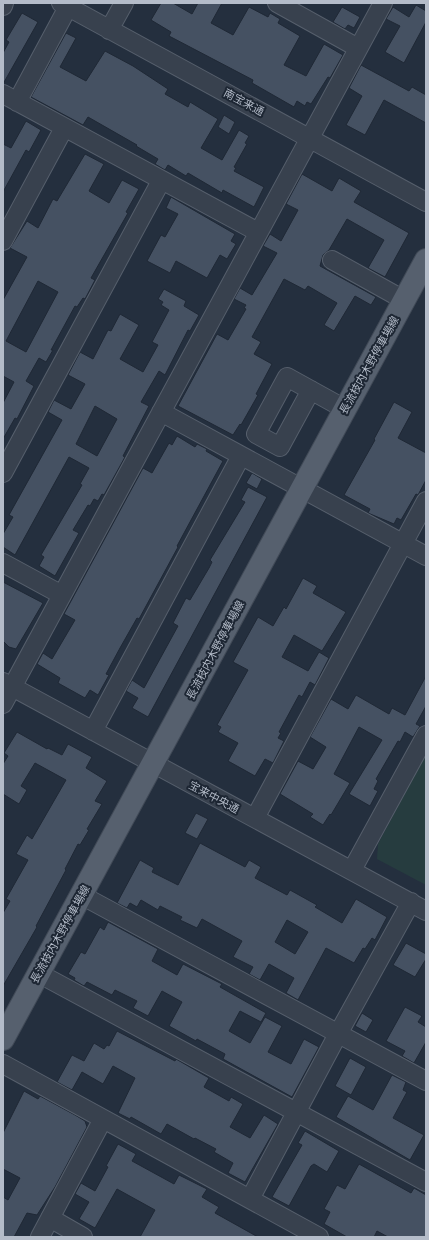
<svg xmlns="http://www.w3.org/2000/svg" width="429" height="1240" viewBox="0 0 429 1240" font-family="Montserrat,'Noto Sans JP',sans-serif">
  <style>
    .green { fill: #263c3f }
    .building { fill: #455162; stroke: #1f2835; fill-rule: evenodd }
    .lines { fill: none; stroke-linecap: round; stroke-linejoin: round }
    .minor-casing { stroke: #565f6c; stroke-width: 20 }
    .major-casing { stroke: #414a57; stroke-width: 24 }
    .minor { stroke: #38414e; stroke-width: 18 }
    .major { stroke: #56606e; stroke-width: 22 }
    .labels { text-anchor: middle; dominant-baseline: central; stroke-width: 4; stroke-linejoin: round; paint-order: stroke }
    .street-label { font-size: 11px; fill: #b4bcc9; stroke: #1d2633 }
  </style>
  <rect width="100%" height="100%" fill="#242f3e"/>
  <!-- green -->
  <path class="green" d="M426 754V885L377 859 378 844Z"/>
  <!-- building -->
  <path class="building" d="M161 3H173L192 14 198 3H222L211 23 233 35 249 7 268 17 270 13 280 19 278 23 300 36 284 65 306 76 324 44 343 55 330 78 328 77 311 104 307 102 305 106 297 101 294 107 252 83 253 80 169 36 171 32 151 20Z
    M416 5 426 11V22L404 63 385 52 400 26 386 19 393 7 409 17Z
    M342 7 360 17 354 28 348 25 345 29 333 22Z
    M22 13 38 22 3 84V53L9 42 6 40Z
    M66 33 76 38 60 67 86 81 105 51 133 66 168 89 165 94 188 107 190 102 218 119 201 148 222 160 239 130 249 136 245 143 247 144 234 167 236 168 234 171 264 187 254 207 223 190 222 193 188 173 186 176 168 165 165 170 155 164 158 159 136 146 137 145 88 117 83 125 31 97Z
    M361 65 409 91 412 87 426 95V123L384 100 365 135 346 125 362 96 349 88Z
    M224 115 235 122 229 134 218 127Z
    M26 121 41 130 29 152 26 150 3 192V144L11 148Z
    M85 154 104 164 89 191 109 203 122 180 139 189 126 212 128 213 91 278 95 280 85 299 83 298 77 307 75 306 51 350H53L46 362 39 358 26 381 34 386 17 419 15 418 3 439V403L14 382 3 376V300L27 257 10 248 27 221 38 228 53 199 57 201ZM38 281 58 292 26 352 6 341Z
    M302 174 332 191 339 178 361 191 354 202 409 233 385 277 368 268 384 240 347 219 329 250 323 255 320 266 376 297 371 305 355 296 334 331 324 325 337 303 308 286 305 290 284 279 252 337 261 342 254 354 272 364 256 394 258 395 241 425 240 424 233 435 178 406 217 334 228 340 246 309 244 308 246 305 234 299 240 288 252 295 277 253 263 246 270 234 281 241 298 210 286 204Z
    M171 197 235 234 231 241 236 244 227 259 220 255 207 278 176 261 170 273 147 261 161 235 165 237 178 214 166 208Z
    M164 289 186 301 184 306 199 315 190 331 188 330 165 375 159 371 141 402 149 406 123 456 125 457 104 495 102 494 98 501 94 499 90 506 88 505 73 530 79 533 55 576 39 566 44 557 41 555 82 485 80 484 89 468 69 457 15 555 3 547V534L13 517 9 515 62 420 48 412 54 400 71 409 85 384 68 375 80 352 93 359 108 330 111 331 120 314 139 325 120 359 143 372 158 345 152 342 169 310 161 305 163 302 158 299ZM95 406 117 419 97 456 76 444Z
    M394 402 412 412 398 438 426 453V480L418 495 416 494 401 520 397 518 394 524 368 513 370 509 344 495 375 440 374 439Z
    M177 436 195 447 197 444 207 449 206 451 223 461 177 546 178 547 139 619 137 618 120 648 106 674 109 675 98 695 90 690 85 698 58 683 60 678 37 664 43 653 52 659 75 620 64 614 143 468 152 473 169 443 172 445Z
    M252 473 262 479 257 489 246 483Z
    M248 487 267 497 148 717 132 708 138 698 126 691 132 680 144 688 178 626 173 623 186 598 190 600 209 568 212 562 210 560 245 502 241 500Z
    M303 578 317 586 313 593 346 612 322 651 294 635 282 657 308 671 319 652 329 658 315 685 310 682 302 697 299 695 279 732 281 733 278 738 284 741 273 763 265 759 255 776 228 761 238 743 218 732 221 727 217 725 248 670 233 662 258 617 273 626 284 607 286 609Z
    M3 582 43 603 16 649 9 647 3 641Z
    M426 676V706L416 724 420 726 413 737 405 732 400 742 398 741 376 779 378 781 374 789 378 791 370 806 349 794 382 740 359 727 334 774 350 783 331 815 330 814 323 825 310 817 313 814 280 794 298 761 313 769 326 747 310 737 331 699 348 709 356 695 389 714 392 708 405 715Z
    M17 732 47 749 48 748 62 755 68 744 92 757 86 768 107 781 95 801 102 804 87 829 89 830 80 845 78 844 65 869 66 870 36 926 37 927 3 986V913L10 901 6 899 28 860 16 854 27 835 32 839 66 780 35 763 21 786 27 790 19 804 3 794V764L8 756 4 753Z
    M196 813 208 819 197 839 185 833Z
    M200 843 245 867 249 860 261 867 255 878 287 895 290 890 317 905 315 907 342 923 356 899 387 917 375 940 372 938 365 949 363 948 354 963 326 948 298 1000 286 993 294 978 269 964 260 980 249 974 253 967 233 957 242 941 202 919 197 928 180 920 182 917 160 906 158 910 141 900 137 907 130 903 127 908 117 903 140 860 154 868 152 872 178 885ZM287 920 308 932 295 954 275 942Z
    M108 922 158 949 152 961 177 975 183 964 222 984 220 987 266 1013 261 1022 240 1011 229 1031 250 1043 265 1017 282 1026 268 1052 291 1064 304 1039 319 1047 292 1097 223 1059 225 1054 197 1039 196 1041 169 1026 182 1002 162 991 148 1016 133 1008 137 1001 115 990 112 995 87 982 84 986 74 980 75 978 68 974 81 952 85 954 100 927 104 930Z
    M406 943 426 954V959L415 977 393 965Z
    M405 1007 422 1016 418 1022 426 1027V1042L414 1063 402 1056 405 1051 386 1041Z
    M362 1013 373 1020 366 1032 355 1026Z
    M117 1031 175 1061 176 1059 209 1078 204 1087 229 1101 231 1097 243 1104 230 1127 250 1138 264 1115 278 1124 245 1182 228 1173 233 1163 214 1152 216 1149 195 1138 194 1139 167 1124 161 1134 131 1117 130 1119 118 1113 135 1078 113 1066 103 1084 82 1072 72 1090 57 1082 72 1055 84 1061 94 1043 104 1049 107 1045 109 1046Z
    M350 1058 366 1067 351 1095 335 1086Z
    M392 1075 406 1082 403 1090 407 1092 393 1118 424 1135 410 1160 336 1117 348 1096 373 1110Z
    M24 1091 38 1099 40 1096 75 1115 85 1121 87 1127 55 1187 37 1215 27 1213 14 1237H3V1197L8 1200 20 1178 3 1169V1133Z
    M305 1131 339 1151 327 1172 314 1164 311 1166 289 1206 272 1197 302 1145 298 1143Z
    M118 1144 136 1154 132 1161 174 1184 179 1175 207 1189 202 1197 219 1207 215 1213 258 1237H140L155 1210 117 1189 95 1228 79 1219 89 1202 75 1194 81 1183 95 1191 108 1167 106 1166Z
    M359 1164 411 1193 414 1188 426 1195V1237H388L377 1231 374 1237H347L324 1224 330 1212 324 1209 337 1185 345 1189Z"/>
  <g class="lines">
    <!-- minor casing -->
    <g class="minor-casing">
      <path id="minor" d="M61 3 426 202
        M277 3 358 48
        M3 6 4 3
        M109 30 124 3
        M3 94 258 232
        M17 102 68 7
        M3 241 64 128
        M332 260 404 300
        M311 390 280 447 256 434 287 377 345 409
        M161 412 426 556
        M3 473 161 181
        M3 563 62 595
        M3 682 426 911
        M3 704 383 3
        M93 731 241 456
        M255 818 426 501
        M352 870 426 735
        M81 895 426 1081
        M38 973 426 1182
        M3 1064 319 1237
        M250 1199 338 1034 411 902
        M50 1218 83 1237
        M40 1237 103 1119"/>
    </g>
    <!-- major casing -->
    <g class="major-casing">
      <path id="major" d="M3 1039 426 260"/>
    </g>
    <!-- minor -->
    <use href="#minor" class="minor"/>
    <!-- major -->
    <use href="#major" class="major"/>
  </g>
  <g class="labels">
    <!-- street labels -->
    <g class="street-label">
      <text transform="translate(244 102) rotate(28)">南宝来通</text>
      <text transform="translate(369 365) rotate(-61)">長流枝内木野停車場線</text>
      <text transform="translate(215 650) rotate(-62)">長流枝内木野停車場線</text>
      <text transform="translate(214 797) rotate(28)">宝来中央通</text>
      <text transform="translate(60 934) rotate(-61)">長流枝内木野停車場線</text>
    </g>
  </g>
  <!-- border -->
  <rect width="429" height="1240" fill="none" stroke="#b4bcc9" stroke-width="8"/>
</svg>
